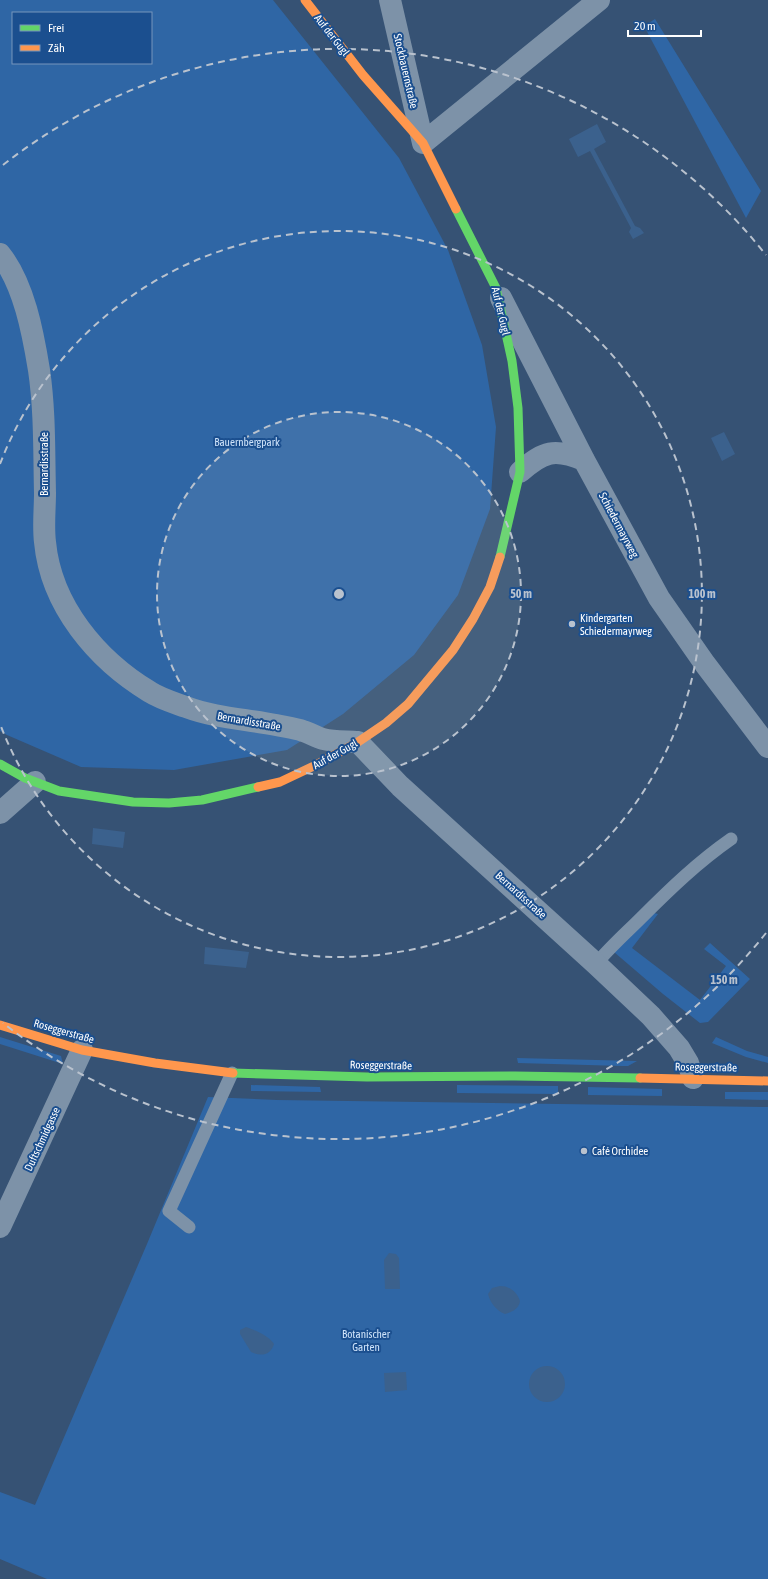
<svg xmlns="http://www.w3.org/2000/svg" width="768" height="1579" viewBox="0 0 768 1579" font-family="'Asap Condensed',sans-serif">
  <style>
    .green { fill: #2f66a5; fill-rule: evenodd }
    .water { fill: #3b618d }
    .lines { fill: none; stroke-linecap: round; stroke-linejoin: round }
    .lane { stroke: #7d92a8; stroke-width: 13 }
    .street { stroke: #7d92a8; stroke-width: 22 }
    .fast { stroke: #63d668; stroke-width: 9 }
    .slow { stroke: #ff974d; stroke-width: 9 }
    .ring { fill: none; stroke: #b9c2ce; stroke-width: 2; stroke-dasharray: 7 5 }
    .poi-dot { fill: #b9c2ce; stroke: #1b4f8f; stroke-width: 1.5 }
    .labels { text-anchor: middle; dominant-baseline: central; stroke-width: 4; stroke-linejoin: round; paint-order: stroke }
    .street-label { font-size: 11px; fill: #fff; stroke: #1b4f8f }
    .park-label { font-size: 11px; fill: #cfe3fa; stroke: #1b4f8f }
    .poi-label { font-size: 11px; fill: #fff; stroke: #1b4f8f; text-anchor: start }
    .centre { fill: #b9c2ce; stroke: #1b4f8f; stroke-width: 2 }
    .ring-label { font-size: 12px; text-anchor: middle; font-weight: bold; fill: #b9c2ce; stroke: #1b4f8f; stroke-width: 4; stroke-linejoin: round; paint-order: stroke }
  </style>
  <rect width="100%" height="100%" fill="#365274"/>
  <!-- green -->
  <path class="green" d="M0 0H273L399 158 448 250 482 345 496 427 490 509 458 595 414 655 343 714 287 750 174 770 81 767 7 735 0 731ZM13 13H151V63H13Z
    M655 19 761 191 746 218 644 26Z
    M654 913 658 914 632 948 700 1000 726 966 704 949 710 943 750 979 708 1022 700 1023 663 994 614 952Z
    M0 1037 61 1056 63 1064 0 1044Z
    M716 1037 747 1051 768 1057V1063L746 1057 712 1043Z
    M517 1058 637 1061 628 1066H622L518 1063Z
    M251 1085 320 1087 321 1092 251 1091Z
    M457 1085 558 1086V1094L457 1093Z
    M588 1087 662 1089V1096L588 1095Z
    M725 1092H768V1100L725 1099Z
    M208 1097 277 1100 768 1107V1579H47L0 1559V1492L35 1505 147 1244Z"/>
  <!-- water -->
  <path class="water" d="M597 124 606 142 594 149 635 226 640 228 644 233 633 239 629 232 631 228 590 151 578 157 569 139Z
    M724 432 735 454 722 461 711 438Z
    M93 828 125 832 123 848 92 844Z
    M205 947 249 952 246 968 204 964Z
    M389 1253 396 1254 399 1258 400 1289H385L384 1260Z
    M500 1286C510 1286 517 1292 520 1301 519 1309 512 1312 505 1314 497 1311 490 1303 488 1294L492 1288Z
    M246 1327C255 1330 269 1336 274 1344 271 1355 261 1357 251 1352L240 1334V1330Z
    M529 1384a18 18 0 1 1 36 0a18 18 0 1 1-36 0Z
    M406 1372 407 1390 385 1392 384 1373Z"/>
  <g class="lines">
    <!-- lane -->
    <path class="lane" d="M596 964C610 947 626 933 641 918 670 889 698 862 731 839
      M189 1227 169 1211 232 1073"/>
    <!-- street -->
    <path class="street" d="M390 0 423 143 599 0
      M0 254C24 284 33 333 39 370 45 411 44 452 45 493 45 509 43 526 45 542 51 606 97 660 150 692 161 699 175 703 186 707 215 718 246 719 276 725 285 727 295 728 303 731 310 733 316 737 323 739 334 742 347 741 358 742L400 786 596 964 651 1016 679 1048 688 1063 693 1078
      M501 298 584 460 659 598 705 664 768 747
      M520 472C543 451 555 448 584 460
      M0 813 35 782
      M0 1227 82 1050"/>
    <!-- fast -->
    <path class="fast" d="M456 209 496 288 512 361 518 408 520 472 500 557
      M0 764 25 778 59 791 133 802 169 803 202 800 258 787
      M233 1073 367 1077 515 1076 640 1078"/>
    <!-- slow -->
    <path class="slow" d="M305 0 363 75 423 143 456 209
      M258 787 280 782 316 765 358 742 386 723 408 704 453 650 473 619 490 587 500 557
      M0 1025 82 1050 155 1063 233 1073
      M640 1078 768 1081"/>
  </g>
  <!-- distance rings -->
  <circle cx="339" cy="594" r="182" fill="#b9c2ce" fill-opacity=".12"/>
  <g class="ring">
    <circle cx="339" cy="594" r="182"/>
    <path d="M0 464A363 363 0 1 1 0 724"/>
    <path d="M766 933A545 545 0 0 1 3 1023M3 165A545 545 0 0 1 766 255"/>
  </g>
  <!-- markers -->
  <g class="poi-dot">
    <circle cx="572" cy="624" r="4"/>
    <circle cx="584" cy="1151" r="4"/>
  </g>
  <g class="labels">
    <!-- street labels -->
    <g class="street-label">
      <text transform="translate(332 35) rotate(52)">Auf der Gugl</text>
      <text transform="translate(406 71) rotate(77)">Stockbauernstraße</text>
      <text transform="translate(501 311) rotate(77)">Auf der Gugl</text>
      <text transform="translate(44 464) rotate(-90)">Bernardisstraße</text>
      <text transform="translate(619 525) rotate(62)">Schiedermayrweg</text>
      <text transform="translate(249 721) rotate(10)">Bernardisstraße</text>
      <text transform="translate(335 754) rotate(-29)">Auf der Gugl</text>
      <text transform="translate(521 895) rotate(42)">Bernardisstraße</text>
      <text transform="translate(64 1031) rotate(16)">Roseggerstraße</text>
      <text transform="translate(381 1065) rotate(1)">Roseggerstraße</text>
      <text transform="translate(706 1067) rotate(1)">Roseggerstraße</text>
      <text transform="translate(42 1139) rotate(-65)">Duftschmidgasse</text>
    </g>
    <!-- park labels -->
    <g class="park-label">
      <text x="247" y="442">Bauernbergpark</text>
      <text x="366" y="1334">Botanischer<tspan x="366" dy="13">Garten</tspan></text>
    </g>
    <!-- poi labels -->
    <g class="poi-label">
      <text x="580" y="618">Kindergarten<tspan x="580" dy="13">Schiedermayrweg</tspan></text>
      <text x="592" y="1151">Café Orchidee</text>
    </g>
  </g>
  <circle cx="339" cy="594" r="6" class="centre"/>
  <g class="ring-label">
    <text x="521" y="598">50 m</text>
    <text x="702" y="598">100 m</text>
    <text x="724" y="984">150 m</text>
  </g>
  <!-- legend -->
  <rect x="12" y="12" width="140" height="52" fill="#1b4f8f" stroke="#7695bc"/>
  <rect x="20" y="25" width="20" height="6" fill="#63d668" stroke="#7695bc"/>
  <text x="48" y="32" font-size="12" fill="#ffffff">Frei</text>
  <rect x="20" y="45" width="20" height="6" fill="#ff974d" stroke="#7695bc"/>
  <text x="48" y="52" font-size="12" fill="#ffffff">Zäh</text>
  <!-- scale -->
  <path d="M628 30v6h73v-6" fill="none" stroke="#ffffff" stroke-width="2"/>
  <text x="634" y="30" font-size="12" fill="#ffffff" stroke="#1b4f8f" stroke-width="3" paint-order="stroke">20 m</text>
</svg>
